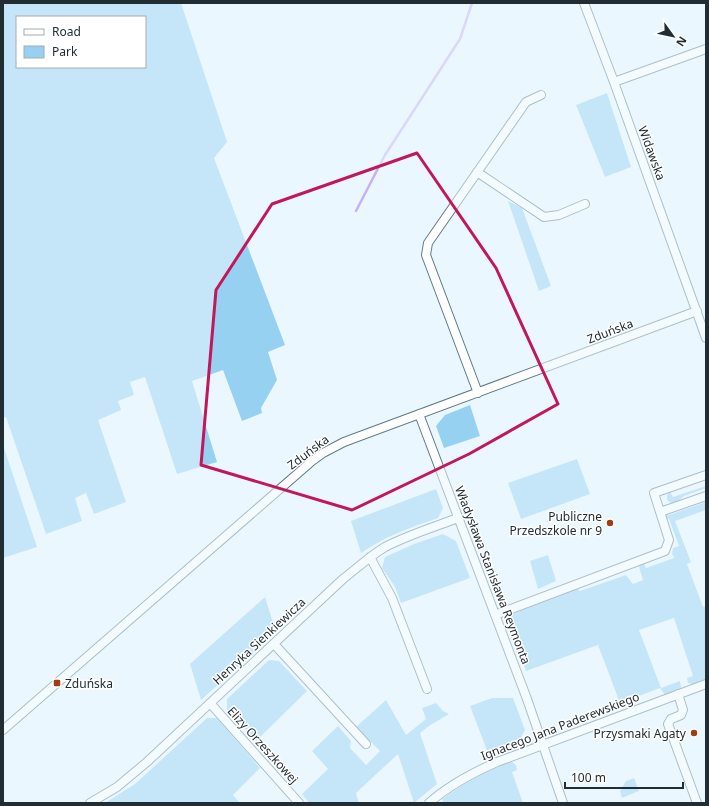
<svg xmlns="http://www.w3.org/2000/svg" width="709" height="806" viewBox="0 0 709 806" font-family="'Noto Sans',sans-serif">
  <style>
    .green { fill: #97d1f1; fill-rule: evenodd }
    .lines { fill: none; stroke-linecap: round; stroke-linejoin: round }
    .stream { stroke: #c7b0f3; stroke-width: 2.5 }
    .minor-casing { stroke: #5f7b8b; stroke-width: 10 }
    .minor { stroke: #fff; stroke-width: 8 }
    .marked { fill: none; stroke: #c2185b; stroke-width: 3; stroke-linejoin: round }
    .poi-dot { fill: #a33e11; stroke: #fff; stroke-width: 1.5 }
    .labels { text-anchor: middle; dominant-baseline: central; stroke-width: 3; stroke-linejoin: round; paint-order: stroke }
    .street-label { font-size: 12px; fill: #212d33; stroke: #fff }
    .poi-label { font-size: 12px; fill: #212d33; stroke: #fff; text-anchor: end }
  </style>
  <rect width="100%" height="100%" fill="#ebf7fe"/>
  <!-- green -->
  <path class="green" d="M3 3H181L227 142 214 158 285 345 268 352 277 380 261 408 262 413 242 421 223 370 192 381 217 462 177 474 145 377 130 382 134 395 118 401 121 410 98 420 126 502 94 514 86 493 75 498 82 521 46 534 6 417 3 418ZM17 17H145V67H17Z
    M607 93 631 167 605 177 576 105Z
    M508 201 522 208 551 286 539 291Z
    M470 405 480 436 444 448 436 426 445 415Z
    M3 445 37 547 3 558Z
    M577 459 590 494 521 519 508 483Z
    M706 486V488L684 496 676 503H671L667 500V495L670 492 673 497Z
    M436 489 443 508 438 518C409 528 386 536 361 553L351 521Z
    M706 502V510L675 521 691 562 687 564 703 607 706 606V679L692 684 688 683 687 678 693 676 674 618 639 630 661 688 680 681 681 688 665 695 660 688 620 703 598 645 526 671 506 613 577 588 580 591 626 575 633 584 643 580 639 567 643 562 646 568 674 558 672 553 673 548 679 546 669 519H663L664 515H669Z
    M443 534 456 541 470 578 401 603 395 587 382 568 385 557 414 544Z
    M548 555 556 581 538 589 530 561Z
    M265 597 276 632 201 700 190 664Z
    M269 660 279 661 307 691 256 741 227 709V699Z
    M492 698H513L525 730 519 741 488 753 470 706Z
    M386 700 406 735 426 719 422 708 436 703 443 711 449 714 429 726 420 733 437 784 414 803 398 754 356 793 359 803H309L302 794 328 769 312 751 338 726 351 741 350 748 366 765 380 751 356 727Z
    M207 718H217L260 768 233 795 240 803H105L135 784Z
    M509 762H512L517 766 516 767 517 770 512 772 523 803H444L442 799C463 783 485 772 509 762Z
    M634 778 639 791 622 798 620 791 626 781Z"/>
  <g class="lines">
    <!-- stream -->
    <path class="stream" d="M3 6 11 3
      M356 211 385 155 460 39 472 3"/>
    <!-- minor casing -->
    <g class="minor-casing">
      <path id="minor" d="M584 3 614 82 706 338
        M614 82 706 49
        M477 172 544 217 559 215 585 204
        M478 393 426 255 428 243 526 102 541 95
        M419 414 527 699 563 803
        M660 512 706 496
        M370 557 392 598 427 689
        M495 615 665 551 669 540 654 493 706 475
        M274 644 366 744
        M678 694 683 710 681 715 671 719 668 724 697 803
        M210 703 299 803
        M3 730 312 461 323 453 344 442 697 311
        M90 803 117 787 147 762 343 579C356 569 370 556 385 547 408 535 434 527 458 518
        M429 803C449 785 472 773 497 762L706 684"/>
    </g>
    <!-- minor -->
    <use href="#minor" class="minor"/>
  </g>
  <!-- marked area -->
  <path d="M0 0H709V806H0ZM417 153 496 268 558 404 469 454 352 510 201 465 216 290 272 204Z" fill="#ebf7fe" fill-opacity=".55" fill-rule="evenodd"/>
  <path class="marked" d="M417 153 496 268 558 404 469 454 352 510 201 465 216 290 272 204Z"/>
  <!-- markers -->
  <g class="poi-dot">
    <circle cx="610" cy="523" r="4"/>
    <rect x="53" y="679" width="8" height="8" rx="2"/>
    <circle cx="694" cy="733" r="4"/>
  </g>
  <g class="labels">
    <!-- street labels -->
    <g class="street-label">
      <text transform="translate(652 153) rotate(70)">Widawska</text>
      <text transform="translate(610 331) rotate(-21)">Zduńska</text>
      <text transform="translate(308 452) rotate(-37)">Zduńska</text>
      <text transform="translate(493 575) rotate(69)">Władysława Stanisława Reymonta</text>
      <text transform="translate(259 641) rotate(-43)">Henryka Sienkiewicza</text>
      <text transform="translate(560 726) rotate(-21)">Ignacego Jana Paderewskiego</text>
      <text transform="translate(263 745) rotate(48)">Elizy Orzeszkowej</text>
    </g>
    <!-- poi labels -->
    <g class="poi-label">
      <text x="602" y="516">Publiczne<tspan x="602" dy="14">Przedszkole nr 9</tspan></text>
      <text x="65" y="683" text-anchor="start">Zduńska</text>
      <text x="686" y="733">Przysmaki Agaty</text>
    </g>
  </g>
  <!-- border -->
  <rect width="709" height="806" fill="none" stroke="#212d33" stroke-width="8"/>
  <!-- legend -->
  <rect x="16" y="16" width="130" height="52" fill="#ffffff" stroke="#a6abad"/>
  <rect x="24" y="29" width="20" height="6" fill="#ffffff" stroke="#a6abad"/>
  <text x="52" y="36" font-size="12" fill="#212d33">Road</text>
  <rect x="24" y="46" width="20" height="12" fill="#97d1f1" stroke="#a6abad"/>
  <text x="52" y="56" font-size="12" fill="#212d33">Park</text>
  <!-- north arrow -->
  <g transform="translate(673 36) rotate(123)" stroke="#ffffff" stroke-width="3" paint-order="stroke">
  <path d="M0-3L7 15L0 10L-7 15Z" fill="#212d33"/>
  <text y="-6" font-size="11" font-weight="bold" text-anchor="middle" fill="#212d33">N</text>
  </g>
  <!-- scale -->
  <path d="M565 782v6h118v-6" fill="none" stroke="#212d33" stroke-width="2"/>
  <text x="571" y="782" font-size="12" fill="#212d33" stroke="#ffffff" stroke-width="3" paint-order="stroke">100 m</text>
</svg>
